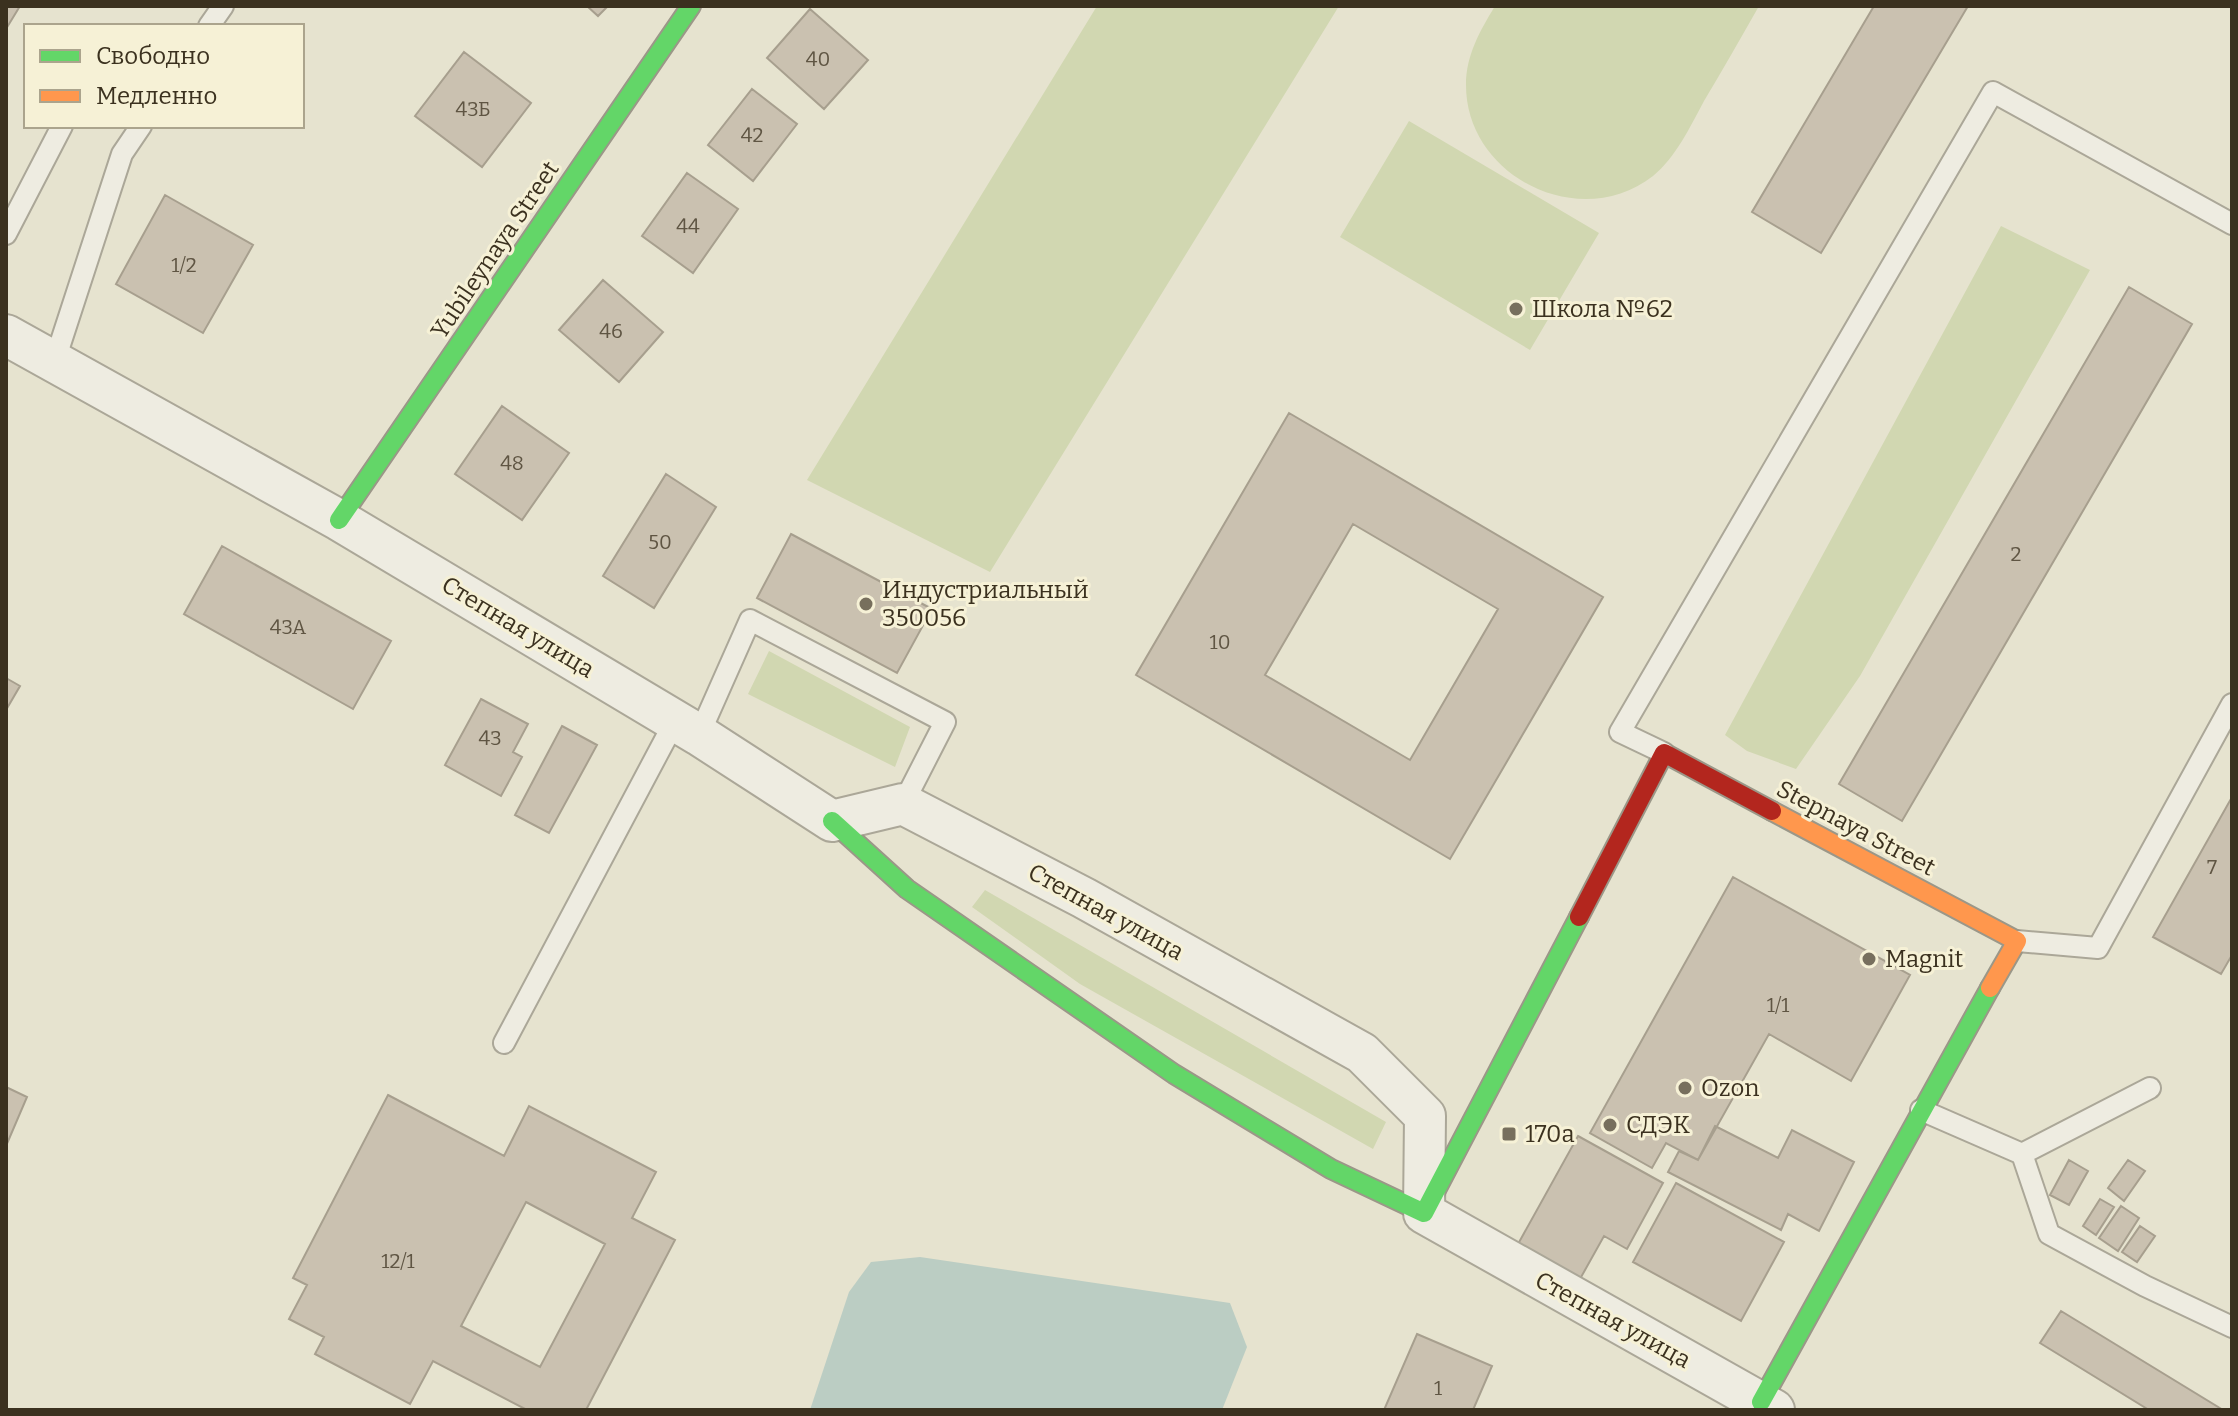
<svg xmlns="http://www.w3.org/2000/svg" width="2238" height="1416" viewBox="0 0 2238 1416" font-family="Bitter,serif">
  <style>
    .green { fill: #d1d7b1 }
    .water { fill: #bbcdc3 }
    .building { fill: #cac1b0; stroke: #a79f8e; stroke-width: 2; fill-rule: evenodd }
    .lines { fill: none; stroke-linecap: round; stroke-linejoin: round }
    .lane-casing { stroke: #aba798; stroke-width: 24 }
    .street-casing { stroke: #aba798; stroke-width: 44 }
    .fast-casing { stroke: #9b9788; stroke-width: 22 }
    .slow-casing { stroke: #9b9788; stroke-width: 22 }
    .jam-casing { stroke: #9b9788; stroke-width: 22 }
    .lane { stroke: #eeece1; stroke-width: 20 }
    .street { stroke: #eeece1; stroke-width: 40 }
    .fast { stroke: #63d668; stroke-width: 18 }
    .slow { stroke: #ff974d; stroke-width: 18 }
    .jam { stroke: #b3261e; stroke-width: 18 }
    .poi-dot { fill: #776f5d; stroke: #f6f1d6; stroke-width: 3 }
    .labels { text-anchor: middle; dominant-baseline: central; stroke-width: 6; stroke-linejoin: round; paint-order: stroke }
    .number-label { font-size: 20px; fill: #5f5543 }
    .street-label { font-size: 24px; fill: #3b311f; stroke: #f6f1d6 }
    .poi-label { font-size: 24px; fill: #3b311f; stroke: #f6f1d6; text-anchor: start }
  </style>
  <rect width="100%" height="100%" fill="#e6e3cf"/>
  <!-- green -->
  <path class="green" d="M1097 6H1339L990 572 807 480Z
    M1495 6H1759C1741 38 1723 69 1704 101 1690 127 1676 157 1653 176 1580 233 1466 177 1466 85 1466 55 1480 31 1495 6Z
    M1409 121 1599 233 1530 350 1340 237Z
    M2001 226 2090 270 1860 676 1796 769 1747 751 1725 735Z
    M769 651 910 727 895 767 748 694Z
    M985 890 1386 1122 1373 1149 1080 984 972 907Z"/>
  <!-- water -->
  <path class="water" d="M920 1257 1230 1303 1247 1347 1222 1410H810L849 1292 871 1262Z"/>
  <!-- building -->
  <path class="building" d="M6 6H20L6 29Z
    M587 6H608L598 16Z
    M1874 6H1968L1821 253 1752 212Z
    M810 9 868 60 824 109 767 58Z
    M464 52 531 103 482 167 415 116Z
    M752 89 797 124 753 181 708 145Z
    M687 173 738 209 693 273 642 236Z
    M165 195 253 245 203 333 116 284Z
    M603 280 663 332 619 382 559 330Z
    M2129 287 2192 324 1902 821 1839 784Z
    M502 406 569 453 522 520 455 474Z
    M1289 413 1603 597 1450 859 1136 675ZM1353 524 1498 609 1410 760 1265 675Z
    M666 474 716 507 654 608 603 576Z
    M791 534 932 609 897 673 757 598Z
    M222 546 391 641 353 709 184 614Z
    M6 678 20 686 6 710Z
    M481 699 528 724 513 752 522 757 501 796 445 765Z
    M562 726 597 745 549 833 515 815Z
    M2232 797V955L2221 974 2153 937Z
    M1733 877 1910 975 1851 1081 1769 1034 1698 1160 1666 1143 1652 1168 1590 1133Z
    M6 1087 27 1097 6 1146Z
    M388 1095 504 1156 529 1106 656 1172 632 1218 675 1240 586 1410H527L433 1361 410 1404 315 1354 324 1337 289 1319 307 1285 293 1278ZM526 1202 605 1244 540 1367 461 1326Z
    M1715 1126 1778 1158 1792 1130 1854 1162 1819 1231 1788 1214 1781 1230 1668 1172 1679 1151 1698 1160Z
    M1578 1136 1663 1183 1627 1249 1604 1236 1580 1279 1518 1244Z
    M2069 1160 2088 1171 2069 1205 2050 1195Z
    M2128 1160 2145 1171 2124 1201 2108 1188Z
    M1676 1183 1784 1242 1741 1321 1633 1262Z
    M2100 1199 2114 1207 2096 1235 2083 1226Z
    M2121 1206 2139 1218 2118 1251 2099 1238Z
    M2140 1226 2155 1236 2137 1262 2122 1252Z
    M2061 1311 2223 1410H2149L2040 1343Z
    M1417 1334 1492 1366 1473 1410H1384Z"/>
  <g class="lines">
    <!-- lane casing -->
    <g class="lane-casing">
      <path id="lane" d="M209 26 223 6
        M6 234 62 126
        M54 363 122 154 141 126
        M699 735 750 620 945 722 903 804
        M1664 753 1620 732 1993 92 2232 224
        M2017 941 2098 948 2232 704
        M504 1043 675 721
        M1921 1110 2022 1154 2150 1088
        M2022 1154 2049 1234 2145 1286 2232 1327"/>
    </g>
    <!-- street casing -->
    <g class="street-casing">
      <path id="street" d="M6 335 339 520 699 735 832 821 903 804 1084 898 1362 1053 1425 1116 1424 1213 1774 1410"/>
    </g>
    <!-- fast casing -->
    <g class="fast-casing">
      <path id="fast" d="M339 520 691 6
        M832 821 907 889 1174 1074 1331 1169 1424 1213 1579 917
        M1761 1402 1990 988"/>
    </g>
    <!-- slow casing -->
    <g class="slow-casing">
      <path id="slow" d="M1772 811 2017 941 1990 988"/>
    </g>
    <!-- jam casing -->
    <g class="jam-casing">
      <path id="jam" d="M1579 917 1664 753 1772 811"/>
    </g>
    <!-- lane -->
    <use href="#lane" class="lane"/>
    <!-- street -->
    <use href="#street" class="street"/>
    <!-- fast -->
    <use href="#fast" class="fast"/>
    <!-- slow -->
    <use href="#slow" class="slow"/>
    <!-- jam -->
    <use href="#jam" class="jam"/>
  </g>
  <!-- markers -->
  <g class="poi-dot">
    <circle cx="1516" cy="309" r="8"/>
    <circle cx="866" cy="604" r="8"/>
    <circle cx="1869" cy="959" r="8"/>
    <circle cx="1685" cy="1088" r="8"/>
    <circle cx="1610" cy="1125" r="8"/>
    <rect x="1501" y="1126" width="16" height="16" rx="4"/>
  </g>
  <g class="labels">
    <!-- number labels -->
    <g class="number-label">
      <text x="818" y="59">40</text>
      <text x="473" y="109">43Б</text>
      <text x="752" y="135">42</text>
      <text x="688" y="226">44</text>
      <text x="184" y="265">1/2</text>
      <text x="611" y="331">46</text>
      <text x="512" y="463">48</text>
      <text x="660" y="542">50</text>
      <text x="2016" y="554">2</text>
      <text x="288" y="627">43А</text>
      <text x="1220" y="642">10</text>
      <text x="490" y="738">43</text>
      <text x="2212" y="867">7</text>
      <text x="1778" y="1005">1/1</text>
      <text x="398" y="1261">12/1</text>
      <text x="1438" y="1388">1</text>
    </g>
    <!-- street labels -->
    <g class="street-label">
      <text transform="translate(495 250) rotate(-56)">Yubileynaya Street</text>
      <text transform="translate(518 627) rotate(31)">Степная улица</text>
      <text transform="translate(1856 828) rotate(28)">Stepnaya Street</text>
      <text transform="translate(1106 912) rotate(29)">Степная улица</text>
      <text transform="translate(1613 1320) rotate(29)">Степная улица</text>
    </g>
    <!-- poi labels -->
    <g class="poi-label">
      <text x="1532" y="309">Школа №62</text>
      <text x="882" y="590">Индустриальный<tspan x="882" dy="28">350056</tspan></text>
      <text x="1885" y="959">Magnit</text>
      <text x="1701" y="1088">Ozon</text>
      <text x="1626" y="1125">СДЭК</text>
      <text x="1525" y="1134">170а</text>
    </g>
  </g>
  <!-- border -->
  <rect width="2238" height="1416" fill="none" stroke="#3b311f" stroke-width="16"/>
  <!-- legend -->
  <rect x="24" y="24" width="280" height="104" fill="#f6f1d6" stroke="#aba48d" stroke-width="2"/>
  <rect x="40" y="50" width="40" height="12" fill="#63d668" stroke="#aba48d" stroke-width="2"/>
  <text x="96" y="64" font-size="24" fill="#3b311f">Свободно</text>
  <rect x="40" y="90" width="40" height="12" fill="#ff974d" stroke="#aba48d" stroke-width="2"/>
  <text x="96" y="104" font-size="24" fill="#3b311f">Медленно</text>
</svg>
